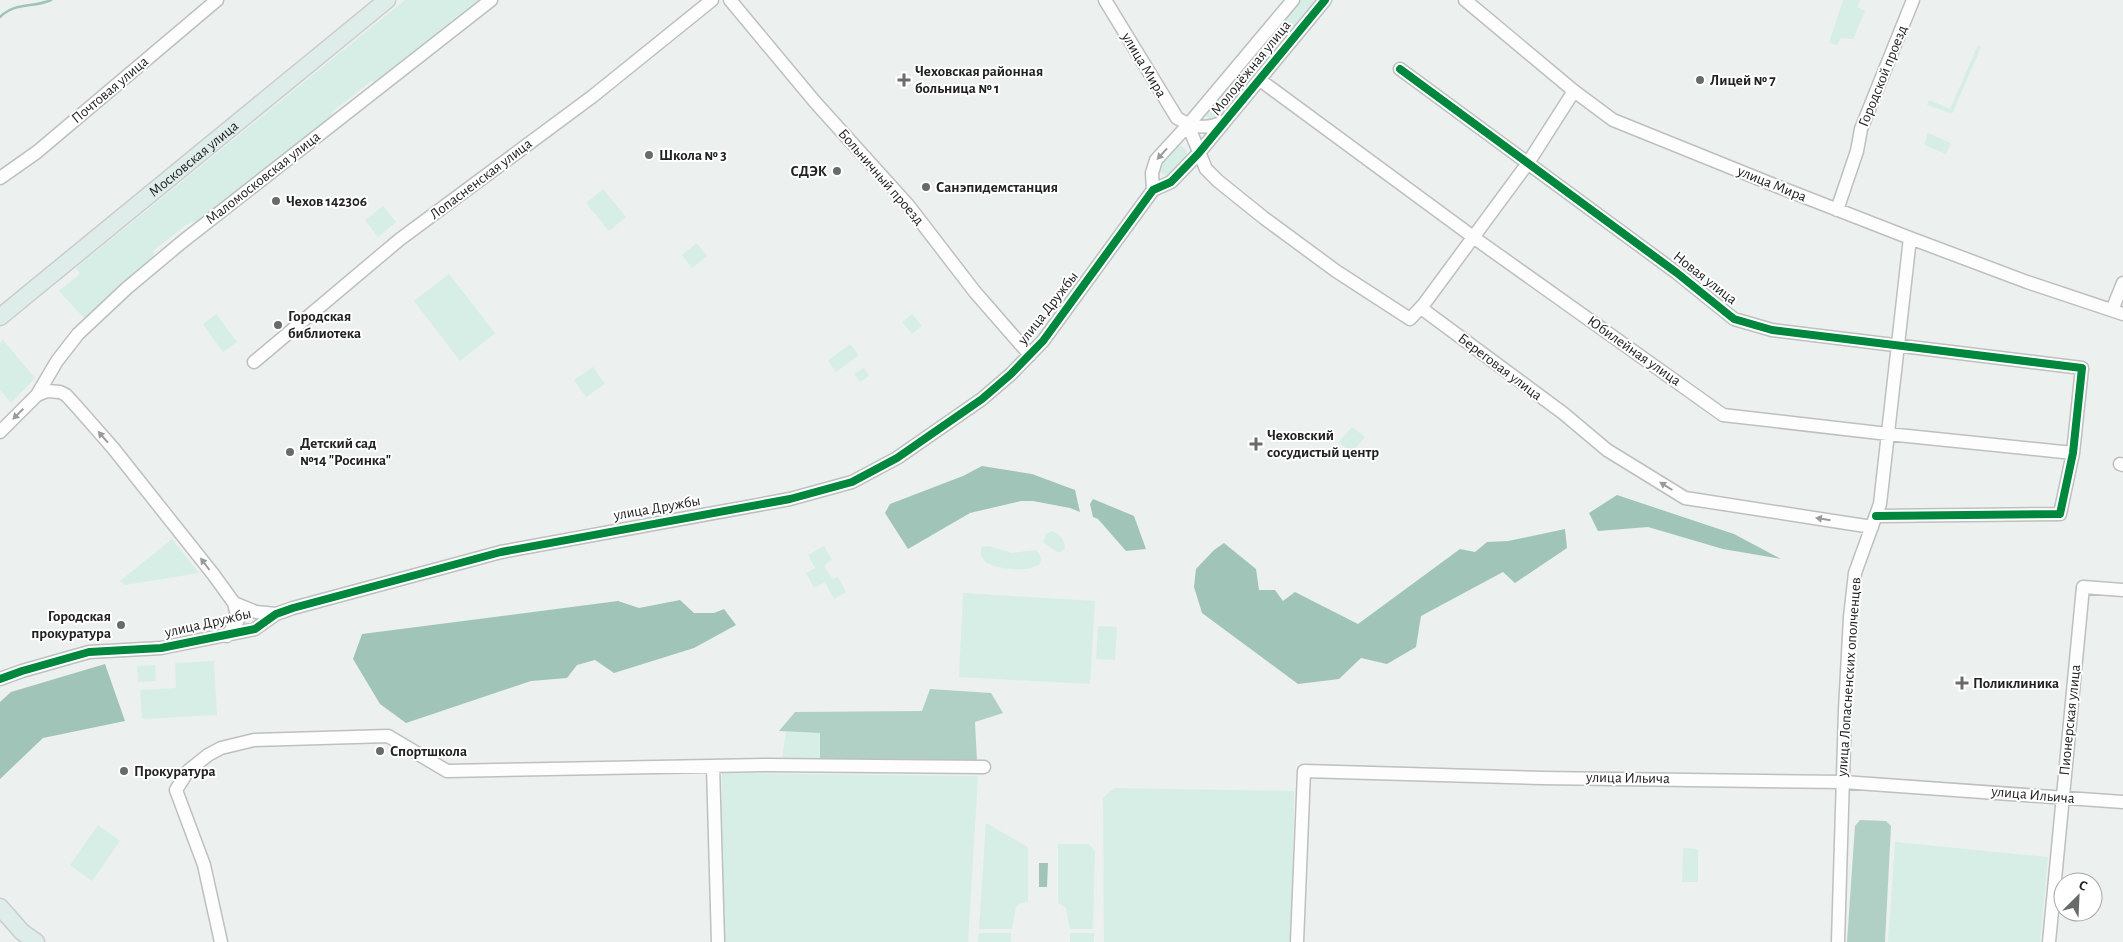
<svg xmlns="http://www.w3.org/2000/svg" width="2123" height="942" viewBox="0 0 2123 942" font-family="'Alegreya Sans',sans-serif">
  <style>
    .green { fill: #d6eee5 }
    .forest { fill: #b1d0c5 }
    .water { fill: #a0c5b8 }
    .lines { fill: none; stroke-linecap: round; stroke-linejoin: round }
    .stream { stroke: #a0c5b8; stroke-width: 2.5 }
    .minor-casing { stroke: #bdc0be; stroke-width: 15 }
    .major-casing { stroke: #cbcdcc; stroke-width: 19 }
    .minor { stroke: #fcfdfc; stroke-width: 12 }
    .major { stroke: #deede9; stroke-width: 16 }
    .cycleway-casing { stroke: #fff; stroke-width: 11 }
    .cycleway { stroke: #00873e; stroke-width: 8 }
    .oneway { fill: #999b9a }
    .poi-dot { fill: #686b69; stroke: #fff; stroke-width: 2 }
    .labels { text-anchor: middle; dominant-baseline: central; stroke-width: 4; stroke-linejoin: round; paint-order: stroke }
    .street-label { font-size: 15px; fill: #212322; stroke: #fff }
    .poi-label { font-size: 15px; font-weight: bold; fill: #212322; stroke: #fff; text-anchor: start }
  </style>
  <rect width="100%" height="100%" fill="#ecf0ee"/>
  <!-- green -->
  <path class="green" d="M405 0H483L378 82 371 81 332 112 331 120 200 221 190 222 154 250 153 259 85 319 59 291 80 274 76 268Z
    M1299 0H1318L1217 120 1212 121 1206 116 1207 111Z
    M1843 0H1860L1857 7 1865 11 1853 39 1841 38 1837 45 1829 43Z
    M1978 45 1981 47 1952 114 1927 105 1929 100 1950 109Z
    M1928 133 1951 143 1946 154 1924 145Z
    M1177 145 1181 146 1187 151V158L1168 176 1164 175 1159 171 1160 163Z
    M603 189 626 217 609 231 586 203Z
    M383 206 396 222 378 237 365 220Z
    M697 243 707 256 692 268 682 255Z
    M449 274 495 333 460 361 414 301Z
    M216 314 237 342 223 352 203 324Z
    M912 314 922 326 912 334 902 322Z
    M3 340 35 378 11 403 0 390V343Z
    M850 344 859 355 836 372 828 361Z
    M593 367 605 384 586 397 574 380Z
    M864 368 869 376 860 382 854 374Z
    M1352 427 1365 437 1351 453 1339 442Z
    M1052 531C1060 534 1064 539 1065 548L1061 552H1057L1043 542 1046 534Z
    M172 539 199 573 125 585 120 581Z
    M824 546 832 560 824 565 832 579 838 577 846 592 834 599 825 582 814 588 806 573 815 568 808 555Z
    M988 546 1013 553 1035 550 1039 553 1041 560 1039 565C1033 566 1030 569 1024 569 1011 570 974 568 982 547Z
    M963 593 1095 601 1090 684 959 677Z
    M1098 626 1117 627 1115 660 1096 659Z
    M214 661 217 715 142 719 140 690 176 688 175 663Z
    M155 665 156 681 138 682 137 666Z
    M786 732 820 733V759H782Z
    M722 773 978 776 968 942H721Z
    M1114 788 1294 791 1292 942H1104L1103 798Z
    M986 823 1028 847V902L1020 903 1016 907 1012 929H979Z
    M98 825 120 841 92 881 70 865Z
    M1895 842 2048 857 2040 942H1888Z
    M1058 844H1089L1095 851 1093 929H1070L1066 908 1058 903Z
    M1683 848 1698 849V882H1682Z
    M979 933H1011V942H978Z
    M1070 933H1094V942H1070Z"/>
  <!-- forest -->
  <path class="forest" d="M930 689 991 693 1003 713 975 722 977 761 820 759V733L779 731 795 712 922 711Z
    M1860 820 1886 821 1891 826 1885 942H1847L1855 826Z"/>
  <!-- water -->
  <path class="water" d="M982 466 1032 474 1075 490 1080 512 1070 508 1033 501H1021L970 513 908 549 885 513 890 504 963 476Z
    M1617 495 1734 534 1781 559 1723 549 1648 527 1598 531 1589 513Z
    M1093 499 1134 516 1146 549 1126 551 1098 519 1093 517 1090 504Z
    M1565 529 1567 548 1515 583 1503 572 1421 616 1416 647 1387 664 1361 658 1339 679 1298 684 1202 613 1194 587 1196 569 1214 550 1224 543 1256 569 1259 590H1275L1283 601 1295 592 1358 624 1460 549 1475 552 1487 542 1508 541Z
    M680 600 694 613H714L724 609 736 625 694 648 614 673 595 660 577 665 567 678 531 681 406 723 380 704 353 659 362 634 618 601 639 608Z
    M105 664 125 721 43 738 0 779V702L11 692Z
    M1039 863H1048L1047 887H1039Z"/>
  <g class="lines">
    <!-- stream -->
    <path class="stream" d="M0 17C15 2 33 8 51 0"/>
    <!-- minor casing -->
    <g class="minor-casing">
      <path id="minor" d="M730 0 815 102 908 205 975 292 1030 355
        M1105 0 1177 118C1193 128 1208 130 1225 121
        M1465 0 1574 91 1613 120 1779 187 1910 238 2027 282 2123 314
        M1400 69 1677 273 1734 319 1772 330 2082 368 2073 453 2060 514 1876 516
        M1260 80 1480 242 1723 415 1888 434 2073 453
        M1188 125 1206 169 1218 181 1264 218 1336 271 1410 319 1424 304 1528 163 1574 91
        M0 178 37 152 217 0
        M1153 190 1152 173 1156 160 1188 125 1293 0
        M1837 210 1857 151 1861 129 1913 0
        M1421 308 1563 413 1607 450 1685 498 1872 527
        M2112 310 2123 283
        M254 362 399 240 593 96 712 0
        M37 395 47 391 60 392 66 395 77 407 113 448 213 574 234 603 238 620 227 636
        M0 432 37 395 57 361 78 334 127 288 182 242 491 0
        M2120 464 2123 465
        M234 603 256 612 276 614
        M0 679 22 671 89 652 161 648 255 629 276 614 293 608 501 552 790 499 852 482 897 458 982 399 1011 374 1043 341 1153 190 1171 182 1198 154 1325 0
        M713 766 718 942
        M221 942 204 865 176 790 188 771 208 755 221 748 254 740 388 736 447 771 768 765 984 767
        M1297 942 1304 771 1542 778 1843 782 2123 802
        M1838 942 1845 710 1850 617 1855 573 1880 504 1910 238
        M2049 942 2083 587 2123 590"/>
    </g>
    <!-- major casing -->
    <g class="major-casing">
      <g id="major">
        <path id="s1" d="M0 317 387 0"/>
        <path d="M0 907 22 932 36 942"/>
      </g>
    </g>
    <!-- minor -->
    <use href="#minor" class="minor"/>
    <!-- major -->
    <use href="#major" class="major"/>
    <!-- cycleway casing -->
    <g class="cycleway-casing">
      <path id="cycleway" d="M1400 69 1677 273 1734 319 1772 330 2082 368 2073 453 2060 514 1876 516
        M0 679 22 671 89 652 161 648 255 629 276 614 293 608 501 552 790 499 852 482 897 458 982 399 1011 374 1043 341 1153 190 1171 182 1198 154 1325 0"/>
    </g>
    <!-- cycleway -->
    <use href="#cycleway" class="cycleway"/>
  </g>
  <!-- one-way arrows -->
  <defs><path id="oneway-solid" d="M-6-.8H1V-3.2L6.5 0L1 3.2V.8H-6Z" transform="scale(1.25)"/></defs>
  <g class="oneway">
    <use href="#oneway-solid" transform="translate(1162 154) rotate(132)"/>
    <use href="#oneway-solid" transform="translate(18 414) rotate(135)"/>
    <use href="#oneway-solid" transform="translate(103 437) rotate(-131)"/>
    <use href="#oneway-solid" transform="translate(1666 486) rotate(-148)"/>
    <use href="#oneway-solid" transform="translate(1823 519) rotate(-171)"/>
    <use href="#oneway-solid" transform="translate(205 564) rotate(-127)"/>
  </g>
  <!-- markers -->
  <g class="poi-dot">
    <path d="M901.5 72.5h5v5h5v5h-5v5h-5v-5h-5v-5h5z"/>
    <circle cx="1700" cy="80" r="5"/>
    <circle cx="649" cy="155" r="5"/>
    <circle cx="837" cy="171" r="5"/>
    <circle cx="926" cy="187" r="5"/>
    <circle cx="276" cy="201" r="5"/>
    <circle cx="278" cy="325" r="5"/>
    <path d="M1253.5 436.5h5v5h5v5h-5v5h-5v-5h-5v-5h5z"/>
    <circle cx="290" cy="452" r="5"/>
    <circle cx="121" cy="625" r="5"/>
    <path d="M1959.5 675.5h5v5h5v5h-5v5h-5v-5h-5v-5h5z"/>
    <circle cx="380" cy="751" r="5"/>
    <circle cx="124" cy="771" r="5"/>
  </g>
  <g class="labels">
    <!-- street labels -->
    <g class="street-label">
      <text transform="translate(1144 65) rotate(59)">улица Мира</text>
      <text transform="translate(1251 68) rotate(-51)">Молодёжная улица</text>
      <text transform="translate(1883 76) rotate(-68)">Городской проезд</text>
      <text transform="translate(110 90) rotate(-40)">Почтовая улица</text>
      <text stroke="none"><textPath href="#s1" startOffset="250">Московская улица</textPath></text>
      <text transform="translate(881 177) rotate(49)">Больничный проезд</text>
      <text transform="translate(263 178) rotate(-38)">Маломосковская улица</text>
      <text transform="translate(481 179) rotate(-37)">Лопасненская улица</text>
      <text transform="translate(1772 184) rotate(22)">улица Мира</text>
      <text transform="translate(1705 278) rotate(38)">Новая улица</text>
      <text transform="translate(1048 308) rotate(-52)">улица Дружбы</text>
      <text transform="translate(1634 351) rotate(35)">Юбилейная улица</text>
      <text transform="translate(1500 367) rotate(37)">Береговая улица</text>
      <text transform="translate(657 508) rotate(-10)">улица Дружбы</text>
      <text transform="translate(208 623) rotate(-13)">улица Дружбы</text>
      <text transform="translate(1849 677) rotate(-86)">улица Лопасненских ополченцев</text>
      <text transform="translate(2070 720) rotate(-84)">Пионерская улица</text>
      <text transform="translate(1628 778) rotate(1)">улица Ильича</text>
      <text transform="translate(2033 795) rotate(5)">улица Ильича</text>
    </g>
    <!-- poi labels -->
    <g class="poi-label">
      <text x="915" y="71">Чеховская районная<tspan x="915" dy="17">больница № 1</tspan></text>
      <text x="1710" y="80">Лицей № 7</text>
      <text x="659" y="155">Школа № 3</text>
      <text x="827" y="171" text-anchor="end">СДЭК</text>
      <text x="936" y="187">Санэпидемстанция</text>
      <text x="286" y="201">Чехов 142306</text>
      <text x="288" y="316">Городская<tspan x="288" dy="17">библиотека</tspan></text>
      <text x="1267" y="435">Чеховский<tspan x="1267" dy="17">сосудистый центр</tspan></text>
      <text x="300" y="443">Детский сад<tspan x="300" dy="17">№14 "Росинка"</tspan></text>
      <text x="111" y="616" text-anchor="end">Городская<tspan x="111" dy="17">прокуратура</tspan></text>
      <text x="1973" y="683">Поликлиника</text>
      <text x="390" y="751">Спортшкола</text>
      <text x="134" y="771">Прокуратура</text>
    </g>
  </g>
  <!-- north arrow -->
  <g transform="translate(2078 897) rotate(24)"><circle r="24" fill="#ffffff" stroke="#a6a7a7"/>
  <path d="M0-4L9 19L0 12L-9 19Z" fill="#686b69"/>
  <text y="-8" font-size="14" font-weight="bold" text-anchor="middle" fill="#212322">С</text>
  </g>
</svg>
